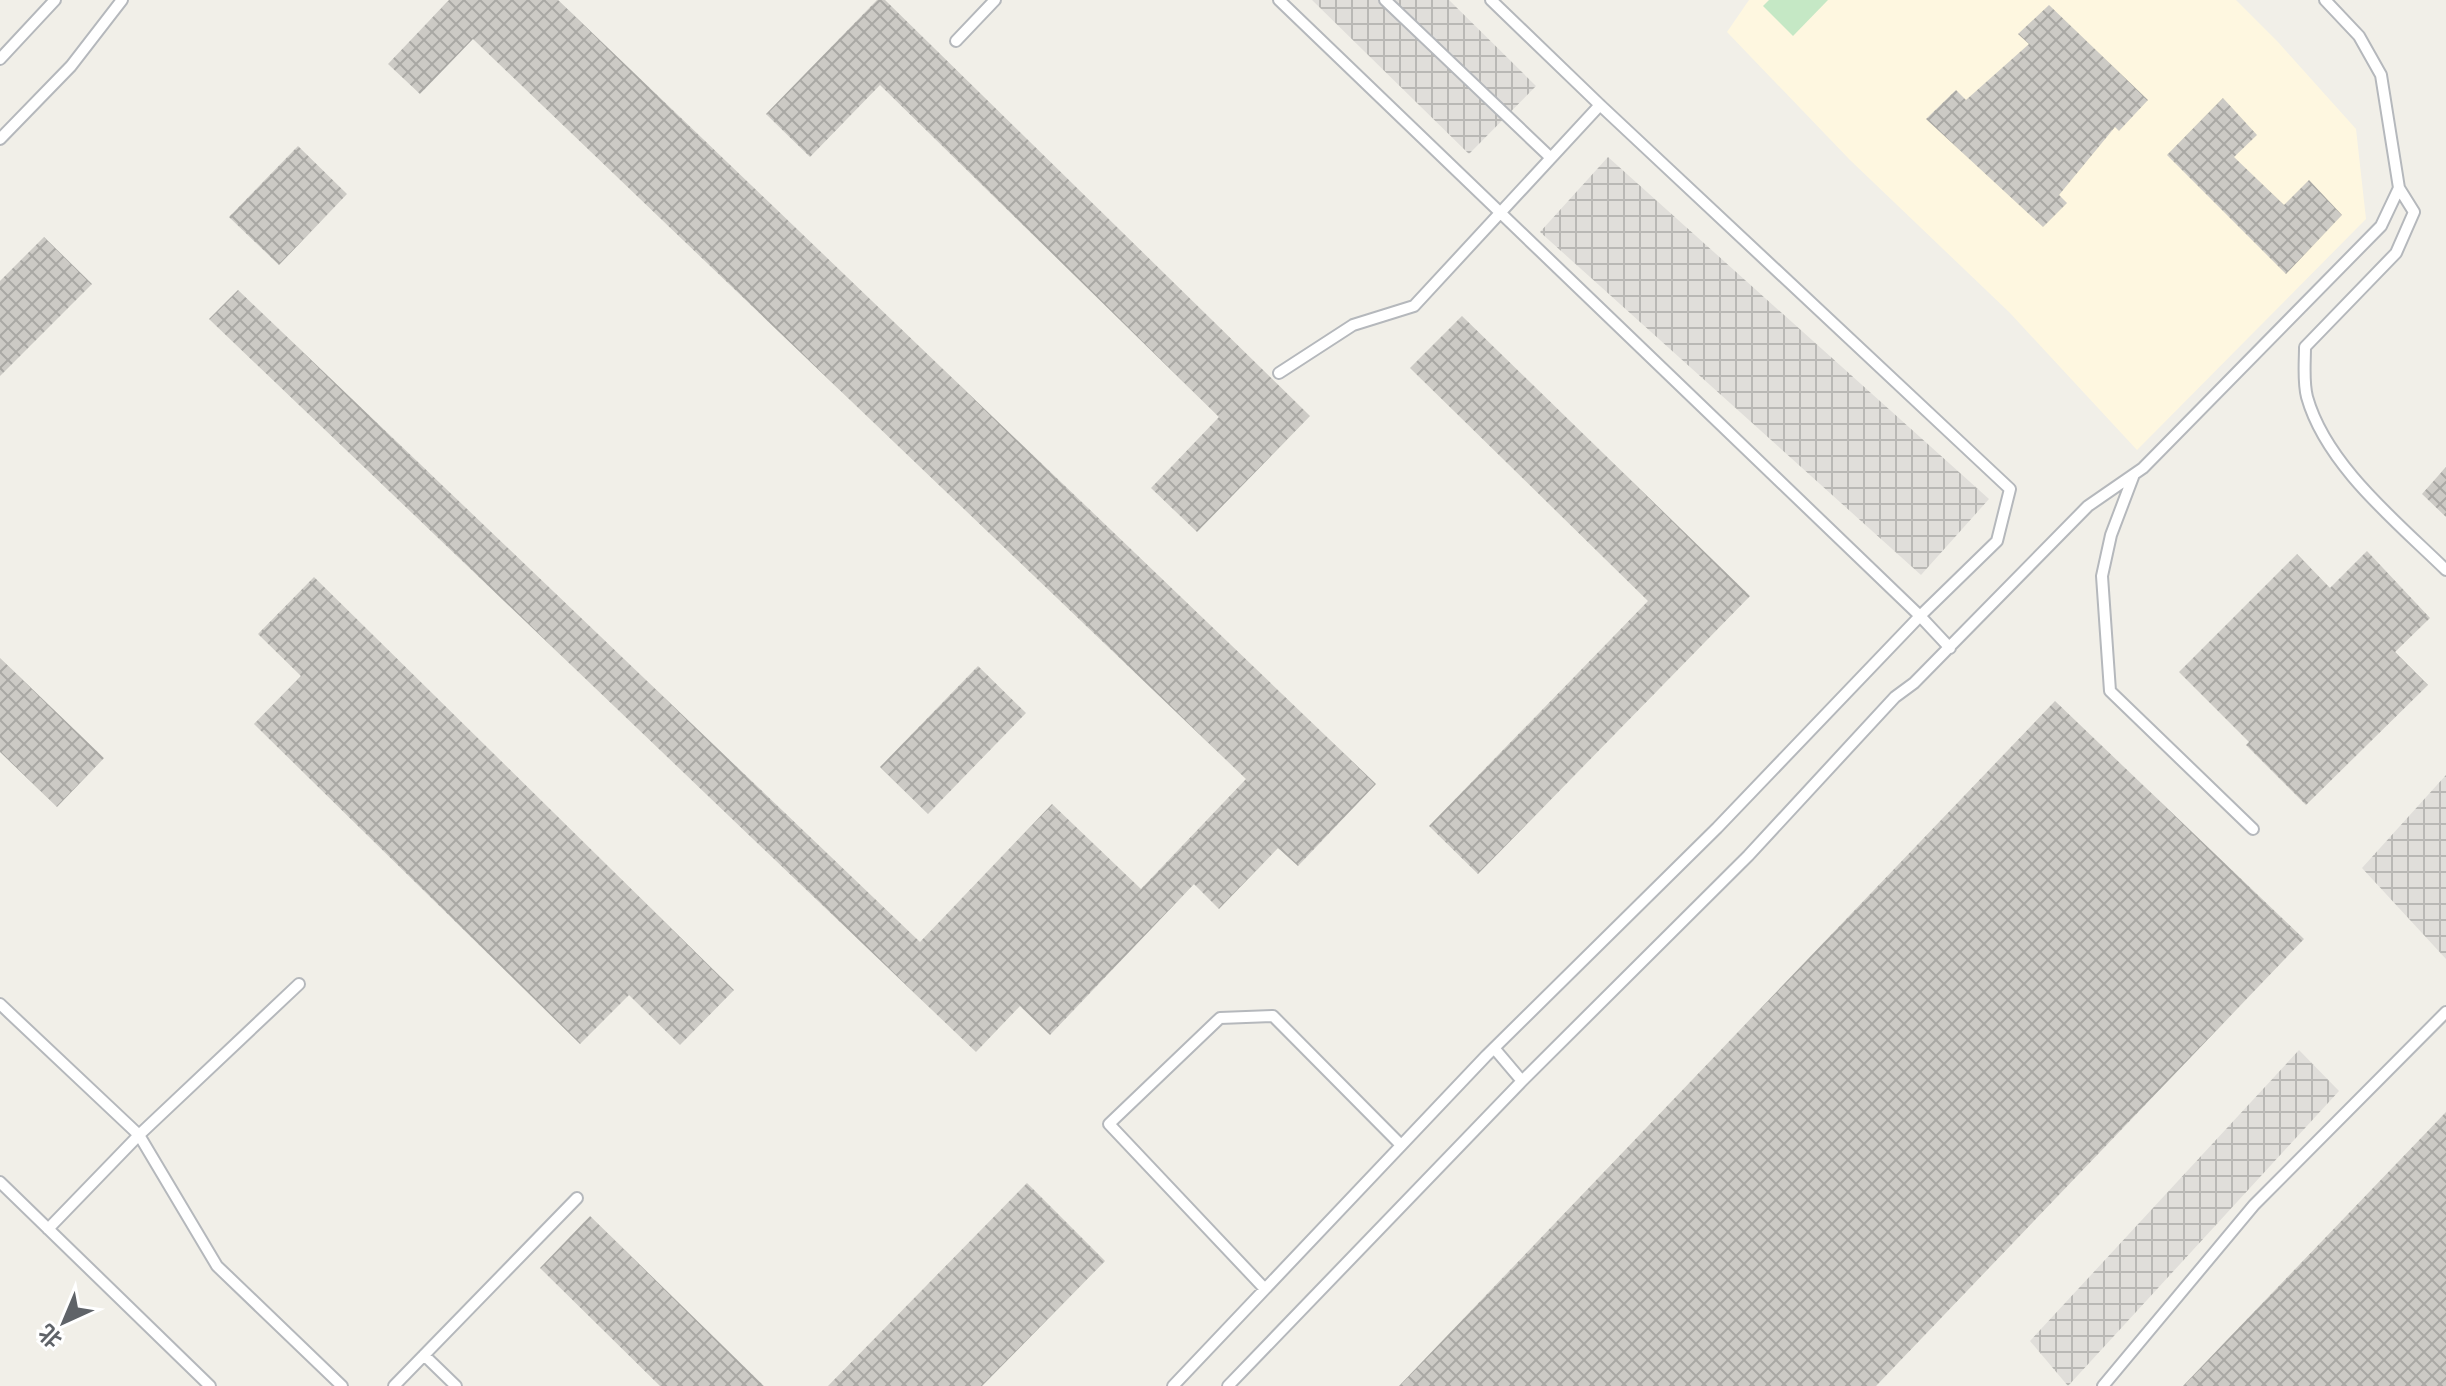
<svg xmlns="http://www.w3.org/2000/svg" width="2446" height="1386" viewBox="0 0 2446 1386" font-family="Jost,'Noto Sans SC',sans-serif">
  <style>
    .commercial { fill: #fef7e0 }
    .industrial { fill: url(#industrial-grid) }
    .green { fill: #c5e8c5 }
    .building { fill: url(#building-cross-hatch) }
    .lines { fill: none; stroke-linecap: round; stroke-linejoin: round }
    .lane-casing { stroke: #b5b8bc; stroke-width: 14 }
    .lane { stroke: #fff; stroke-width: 10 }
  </style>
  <defs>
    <pattern id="industrial-grid" width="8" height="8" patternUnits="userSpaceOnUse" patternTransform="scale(2)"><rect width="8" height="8" fill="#e0deda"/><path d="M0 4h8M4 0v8" fill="none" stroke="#b9b8b5"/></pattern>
    <pattern id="building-cross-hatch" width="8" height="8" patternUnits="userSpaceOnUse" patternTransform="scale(2)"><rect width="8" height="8" fill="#cccac5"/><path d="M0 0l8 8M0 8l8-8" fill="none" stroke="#a9a8a4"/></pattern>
  </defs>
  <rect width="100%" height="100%" fill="#f1efe8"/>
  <!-- commercial -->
  <path class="commercial" d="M1749 0H2236L2278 42 2356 129 2366 219 2137 450 2010 313 1850 160 1727 32Z"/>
  <!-- industrial -->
  <path class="industrial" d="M1312 0H1449L1536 86 1469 154Z
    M1608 157 1989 499 1921 575 1540 232Z
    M2446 775V959L2362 868Z
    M2299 1050 2339 1091 2068 1386 2030 1341Z"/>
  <!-- green -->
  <path class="green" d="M1769 0H1828L1793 36 1763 6Z"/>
  <!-- building -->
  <path class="building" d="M449 0H558L1376 784 1298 866 1278 848 1219 909 1194 884 1050 1035 1020 1006 976 1052 209 319 238 290 920 942 1052 804 1141 889 1246 779 473 39 420 94 388 64Z
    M877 0H885L1310 416 1197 532 1151 488 1219 417 880 85 810 157 766 114Z
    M2049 5 2148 100 2119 131 2115 127 2059 195 2067 203 2043 227 1926 119 1956 90 1966 100 2029 44 2018 34Z
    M2223 98 2257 135 2234 157 2284 205 2309 180 2342 215 2286 274 2167 155Z
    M298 146 347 194 279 265 229 217Z
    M44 237 92 284 0 376V281Z
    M1462 316 1750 596 1478 874 1429 826 1648 601 1410 368Z
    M2446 467V517L2422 494Z
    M2367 551 2430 618 2395 652 2428 685 2306 805 2246 745 2249 742 2179 672 2297 554 2330 588Z
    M314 577 734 990 680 1045 629 995 580 1044 254 724 301 676 258 634Z
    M0 658 104 758 57 807 0 752Z
    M978 666 1026 713 928 814 880 767Z
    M2055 701 2304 939 1876 1386H1399Z
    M2446 1112V1386H2183L2227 1340Z
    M1027 1183 1105 1261 982 1386H828Z
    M590 1216 764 1386H660L540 1268Z"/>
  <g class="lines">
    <!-- lane casing -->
    <g class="lane-casing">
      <path id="lane" d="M1279 0 1920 616 1950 648
        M1385 0 1551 158
        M956 41 995 0
        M0 59 55 0
        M0 139 71 66 122 0
        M2399 188 2414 212 2396 253 2305 347C2305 363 2303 382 2307 397 2326 465 2397 522 2446 570
        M1279 373 1353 325 1414 306 1600 105
        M2133 477 2111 535 2102 576 2110 691 2253 829
        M0 1004 139 1135 217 1266 342 1386
        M1494 1048 1522 1081
        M0 1182 210 1386
        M48 1229 139 1135 299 984
        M1264 1288 1109 1124 1220 1018 1273 1016 1401 1145
        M424 1355 456 1386
        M394 1386 577 1198
        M1173 1386 1486 1056 1717 828 1920 616 1997 541 2010 489 1600 105 1491 0
        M1228 1386 1522 1081 1748 856 1895 697 1914 683 2088 506 2143 468 2381 226 2399 188 2381 75 2359 36 2325 0
        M2103 1386 2254 1205 2446 1012"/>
    </g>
    <!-- lane -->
    <use href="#lane" class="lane"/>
  </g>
  <!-- north arrow -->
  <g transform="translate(64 1322) rotate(224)" stroke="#ffffff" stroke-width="6" paint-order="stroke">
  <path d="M0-6L14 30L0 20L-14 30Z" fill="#5f6368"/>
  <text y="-12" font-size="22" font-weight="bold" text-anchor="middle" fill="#5f6368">北</text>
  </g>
</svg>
